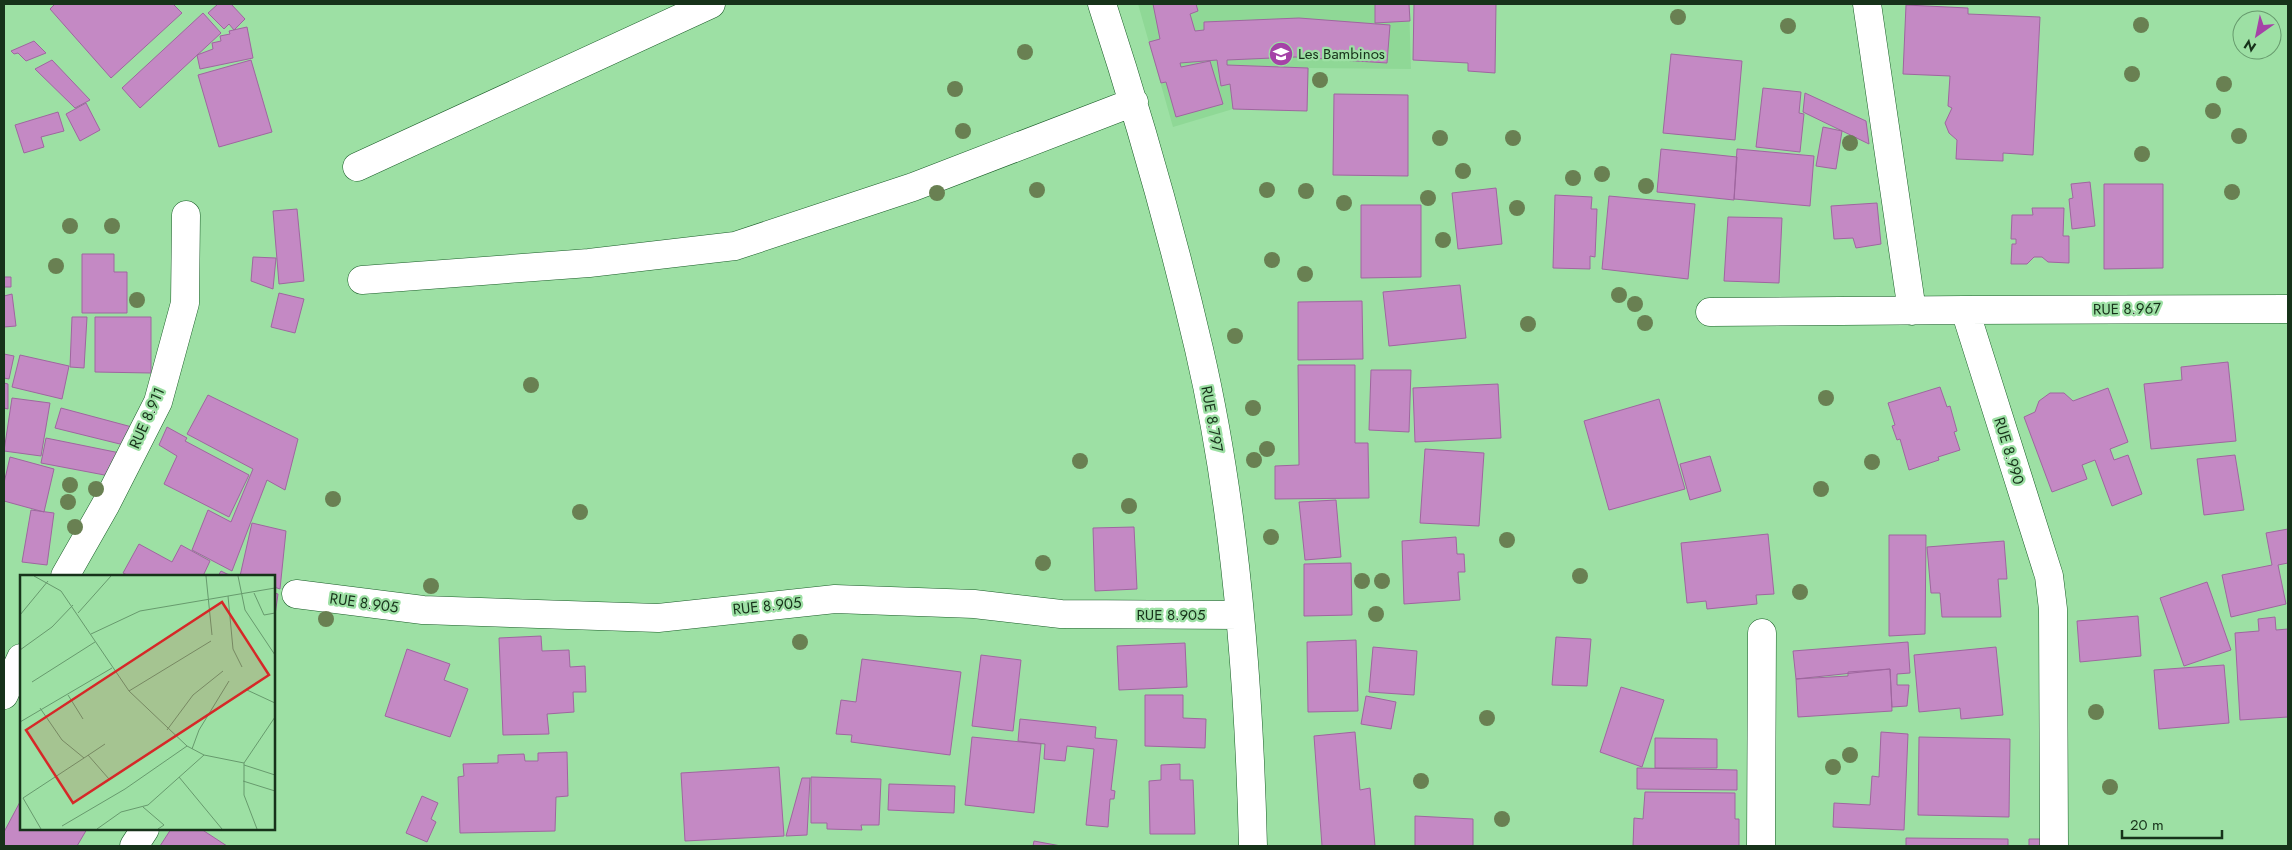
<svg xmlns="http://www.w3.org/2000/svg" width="2292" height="850" viewBox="0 0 2292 850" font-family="Jost,sans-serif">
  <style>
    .built { fill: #8fd896 }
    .building { fill: #c489c4; stroke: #9f669f }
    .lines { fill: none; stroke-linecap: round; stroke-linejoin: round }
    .minor-casing { stroke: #195c27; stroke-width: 29 }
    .minor { stroke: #fff; stroke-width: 28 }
    .tree { fill: #698052 }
    .labels { text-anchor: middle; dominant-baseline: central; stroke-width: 4.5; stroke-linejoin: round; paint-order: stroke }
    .poi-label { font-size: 15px; fill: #17321a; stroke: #9de0a4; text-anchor: start }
    .street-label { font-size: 15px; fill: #17321a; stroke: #9de0a4 }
    .inset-road { fill: none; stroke: #679a6d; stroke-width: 1 }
    .view { fill: #d62828; fill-opacity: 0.15; stroke: #d62828; stroke-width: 2.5 }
    .inset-edge { fill: none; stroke: #17321a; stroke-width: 2.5 }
  </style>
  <rect width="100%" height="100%" fill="#9de0a4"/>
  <!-- built -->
  <path class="built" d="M1138 4H1409L1411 69 1309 68 1307 111 1233 109 1173 127Z"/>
  <!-- building -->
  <path class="building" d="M55 4H173L182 13 111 78 50 9Z
    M218 4H231L245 19 234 30 229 24 224 29 208 13Z
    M1153 4H1196L1198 11 1190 14 1195 31 1204 30V22L1299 18 1390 25 1387 63 1295 57 1227 60V65L1308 68 1307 111 1233 109 1230 84 1221 86 1217 60 1180 63 1181 67 1210 61 1223 104 1176 117 1166 82 1161 83 1149 42 1160 39Z
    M1375 4H1409L1410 21 1375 23Z
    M1414 4H1496L1495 73 1468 71V63L1413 60Z
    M1906 5 1968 8V14L2040 17 2033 155 2003 153V161L1956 159 1957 140 1949 133 1945 123 1952 108 1948 106 1950 76 1903 74Z
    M203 13 221 33 140 108 122 88Z
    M247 27 253 58 200 69 197 55 213 49 212 43 221 41 220 36 230 34 229 31Z
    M34 41 46 53 26 61 18 53 14 54 11 51Z
    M1671 54 1742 61 1735 140 1663 133Z
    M52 60 90 100 75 108 35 69Z
    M251 60 272 132 219 147 198 75Z
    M1763 88 1801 92 1799 113 1804 114 1800 152 1756 147Z
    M1805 93 1866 121 1869 144 1803 112Z
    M1334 94 1408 95V176L1333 175Z
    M86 103 100 130 80 141 66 114Z
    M58 112 64 131 41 137 44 147 24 153 15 125Z
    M1823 127 1842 131 1836 169 1816 166Z
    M1661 149 1737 157 1734 200 1657 192Z
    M1737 149 1814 156 1810 206 1734 199Z
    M2090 182 2095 226 2072 229 2069 199 2073 198 2071 184Z
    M2104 184H2163V268L2104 269Z
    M1496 188 1502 244 1458 249 1452 193Z
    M1555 195 1592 197 1591 209H1597L1595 257 1590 256V269L1553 268Z
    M1609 196 1695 204 1688 279 1602 269Z
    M1877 203 1881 244 1856 248 1853 238 1834 239 1831 206Z
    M1361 205H1421V277L1361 278Z
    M2032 208H2064L2063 236H2069V263L2048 262 2042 257H2034L2027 264H2011L2012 244H2016V239H2011L2012 215H2033Z
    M297 209 304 281 279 284 273 211Z
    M1728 217 1782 218 1779 283 1724 281Z
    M82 254H114V272H127V313H82Z
    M253 257 276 258 273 289 251 281Z
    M4 277H11V287H4Z
    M1460 285 1466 338 1389 346 1383 292Z
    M279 293 304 299 295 333 271 327Z
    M12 294 16 326 4 327V296Z
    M1362 301 1363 359 1298 360V302Z
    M72 317H87L84 368 70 367Z
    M95 317H151V373L95 372Z
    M4 354 14 356 9 379 4 378Z
    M20 355 69 366 62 399 12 387Z
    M2228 362 2236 441 2151 449 2144 384 2182 380 2181 367Z
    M1298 365H1355V443H1368L1369 498 1275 499V466L1299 465Z
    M1371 370H1411L1409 432 1369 430Z
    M4 383 8 384V409L4 408Z
    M1498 384 1501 438 1415 442 1413 388Z
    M1940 387 1947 407 1950 406 1957 431 1954 432 1960 450 1938 457 1939 460 1909 470 1900 439 1897 440 1892 426 1895 425 1888 403Z
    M2108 388 2128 442 2110 449 2114 460 2128 455 2142 494 2112 506 2095 460 2082 465 2087 479 2052 492 2024 417 2035 412 2039 401 2050 393H2064L2073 401Z
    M208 395 298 439 285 490 267 480 232 571 192 550 208 510 231 522 253 469 187 434Z
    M12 398 50 403 41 456 4 451Z
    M1659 399 1685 489 1609 510 1584 421Z
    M61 408 132 427 128 446 55 428Z
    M167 427 187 438 185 441 249 475 229 517 164 484 177 456 159 445Z
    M46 438 125 454 115 477 41 463Z
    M1425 449 1484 453 1479 526 1420 523Z
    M2235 455 2244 510 2204 515 2197 459Z
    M1710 456 1721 491 1690 500 1680 464Z
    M10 457 54 469 44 512 4 501V483Z
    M1336 500 1341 557 1305 560 1299 502Z
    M31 510 54 513 47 565 22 562Z
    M252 523 286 531 280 589 274 587V576H240Z
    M1134 527 1137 589 1095 591 1093 528Z
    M2288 529V563L2278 565 2286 604 2231 617 2222 575 2272 565 2266 533Z
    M1768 534 1774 594 1756 595 1757 604 1707 609 1706 601 1687 603 1681 543Z
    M1889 535H1926L1925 634 1889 636Z
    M1456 537 1457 554H1464L1465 572H1458L1460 600 1404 604 1402 541Z
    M2004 541 2007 579H1998L2001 617H1942L1940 593H1931L1927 547Z
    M139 544 172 562 181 545 210 561 203 576H129L123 573Z
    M1351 563 1352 615 1304 616V564Z
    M221 571 227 574 234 576H218Z
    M2207 582 2231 650 2184 666 2160 598Z
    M274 593 278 594 274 622Z
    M2138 616 2141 656 2080 662 2077 621Z
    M2275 617 2276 630 2288 629V717L2240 720 2235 633 2259 631 2258 619Z
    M541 636 542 651 569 650 570 667 585 666 586 692H573L574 712 547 714 549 734 503 735 499 638Z
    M1556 637 1591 639 1587 686 1552 685Z
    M1356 640 1358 711 1308 712 1307 642Z
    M1908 642 1910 673 1897 674V685H1909L1907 706 1892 707 1890 669 1796 679 1793 651Z
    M1185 643 1187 687 1119 690 1117 646Z
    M1373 647 1417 651 1414 695 1369 692Z
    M1996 647 2003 715 1961 719 1960 708 1919 712 1914 655Z
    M407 649 450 664 444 680 468 689 450 737 385 716Z
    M981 655 1021 660 1013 731 972 726Z
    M862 659 961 672 950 755 851 742 852 735 836 734 841 700 856 702Z
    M2224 665 2229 723 2159 729 2154 670Z
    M1890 669 1892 711 1798 717 1796 679 1848 676V672Z
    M1621 687 1664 700 1642 767 1600 752Z
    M1145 695H1183V718L1206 719 1205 748 1145 746Z
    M1366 696 1396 702 1391 729 1361 724Z
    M1020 719 1096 727 1095 738 1117 740 1111 790 1115 791 1114 799H1110L1108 827 1086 825 1094 749 1067 746 1065 761 1044 759 1045 744 1018 741Z
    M1355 732 1360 790 1370 788 1375 846H1322L1314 736Z
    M1881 732 1908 734 1904 830 1833 827 1834 803 1870 805 1872 776 1879 777Z
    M972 737 1041 744 1034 813 965 805Z
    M1919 737 2010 739 2009 817 1918 815Z
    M1655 738 1717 739V768H1655Z
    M567 752 568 796 556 797 555 831 460 833 458 777 464 776 463 764 498 763V755L524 754 525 761H538V753Z
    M1180 764V780H1193L1195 834H1150L1149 781 1161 780V765Z
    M779 767 784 836 685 841 681 773Z
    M1637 768 1737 770V790L1637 789Z
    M811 777 881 779 879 825H861L862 830 827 829V823H811Z
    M802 778H810L807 835 786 836Z
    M889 784 955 786 954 813 888 810Z
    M1645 792 1735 793V819H1739V846H1633L1634 818 1643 819Z
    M422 796 438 803 431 819 436 822 427 842 406 833Z
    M21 800V829H87L77 846H4V832Z
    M1415 816 1473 819V846H1415Z
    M171 829H201L227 846H160Z
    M1906 838 2008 839V846H1906Z
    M2029 839H2048V846H2029Z
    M1034 841 1061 846H1033Z"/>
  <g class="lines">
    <!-- minor casing -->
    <g class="minor-casing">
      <path id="minor" d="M1102 4C1139 117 1172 233 1199 349 1236 508 1249 683 1253 846
        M1867 4 1912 311
        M357 167 711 4
        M362 280 589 263 735 246 913 187 1134 102
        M1965 310 2288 309
        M1710 312 1965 310 2049 576 2053 609 2054 846
        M65 576 106 504 158 402 185 303 186 215
        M296 594 423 610 658 618 835 599 974 604 1061 614 1240 615
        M4 695 21 658
        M134 846 145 829
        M1761 846 1762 633"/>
    </g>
    <!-- minor -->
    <use href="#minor" class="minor"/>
  </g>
  <!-- trees -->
  <g class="tree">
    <circle cx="1678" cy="17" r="8"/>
    <circle cx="2141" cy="25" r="8"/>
    <circle cx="1788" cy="26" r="8"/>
    <circle cx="1025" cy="52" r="8"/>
    <circle cx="2132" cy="74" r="8"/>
    <circle cx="1320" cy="80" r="8"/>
    <circle cx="2224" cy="84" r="8"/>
    <circle cx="955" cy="89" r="8"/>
    <circle cx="2213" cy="111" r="8"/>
    <circle cx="963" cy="131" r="8"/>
    <circle cx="2239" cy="136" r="8"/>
    <circle cx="1440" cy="138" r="8"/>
    <circle cx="1513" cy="138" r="8"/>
    <circle cx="1850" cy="143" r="8"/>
    <circle cx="2142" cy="154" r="8"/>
    <circle cx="1463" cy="171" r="8"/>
    <circle cx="1602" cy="174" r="8"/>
    <circle cx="1573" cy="178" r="8"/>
    <circle cx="1646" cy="186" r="8"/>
    <circle cx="1037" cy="190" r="8"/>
    <circle cx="1267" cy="190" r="8"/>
    <circle cx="1306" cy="191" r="8"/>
    <circle cx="2232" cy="192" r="8"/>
    <circle cx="937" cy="193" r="8"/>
    <circle cx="1428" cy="198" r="8"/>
    <circle cx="1344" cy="203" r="8"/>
    <circle cx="1517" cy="208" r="8"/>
    <circle cx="70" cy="226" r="8"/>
    <circle cx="112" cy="226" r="8"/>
    <circle cx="1443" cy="240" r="8"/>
    <circle cx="1272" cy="260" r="8"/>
    <circle cx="56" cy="266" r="8"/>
    <circle cx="1305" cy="274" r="8"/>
    <circle cx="1619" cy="295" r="8"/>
    <circle cx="137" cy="300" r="8"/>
    <circle cx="1635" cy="304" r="8"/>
    <circle cx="1645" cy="323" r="8"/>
    <circle cx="1528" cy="324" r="8"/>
    <circle cx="1235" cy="336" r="8"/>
    <circle cx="531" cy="385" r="8"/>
    <circle cx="1826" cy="398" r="8"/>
    <circle cx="1253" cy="408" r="8"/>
    <circle cx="1267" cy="449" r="8"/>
    <circle cx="1254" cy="460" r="8"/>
    <circle cx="1080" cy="461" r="8"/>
    <circle cx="1872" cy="462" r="8"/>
    <circle cx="70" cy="485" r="8"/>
    <circle cx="96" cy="489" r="8"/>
    <circle cx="1821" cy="489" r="8"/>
    <circle cx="333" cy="499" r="8"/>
    <circle cx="68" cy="502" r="8"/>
    <circle cx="1129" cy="506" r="8"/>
    <circle cx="580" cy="512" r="8"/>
    <circle cx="75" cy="527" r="8"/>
    <circle cx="1271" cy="537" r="8"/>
    <circle cx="1507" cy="540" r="8"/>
    <circle cx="1043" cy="563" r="8"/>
    <circle cx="1580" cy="576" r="8"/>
    <circle cx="1362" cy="581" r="8"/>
    <circle cx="1382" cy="581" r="8"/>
    <circle cx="431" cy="586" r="8"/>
    <circle cx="1800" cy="592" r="8"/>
    <circle cx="1376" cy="614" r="8"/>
    <circle cx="326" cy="619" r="8"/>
    <circle cx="800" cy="642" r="8"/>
    <circle cx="2096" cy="712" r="8"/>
    <circle cx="1487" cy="718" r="8"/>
    <circle cx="1850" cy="755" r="8"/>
    <circle cx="1833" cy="767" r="8"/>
    <circle cx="1421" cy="781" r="8"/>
    <circle cx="2110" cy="787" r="8"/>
    <circle cx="1502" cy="819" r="8"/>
  </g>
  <!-- icons -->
  <defs>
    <g id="school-disc" transform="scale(1.25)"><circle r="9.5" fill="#a542a7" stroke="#9de0a4"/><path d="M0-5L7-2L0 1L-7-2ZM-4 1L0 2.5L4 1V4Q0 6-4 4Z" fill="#fff"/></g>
  </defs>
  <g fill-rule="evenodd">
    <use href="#school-disc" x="1281" y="54"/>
  </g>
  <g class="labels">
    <!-- poi labels -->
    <g class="poi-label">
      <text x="1298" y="54">Les Bambinos</text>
    </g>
    <!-- street labels -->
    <g class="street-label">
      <text transform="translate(2127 309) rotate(-1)">RUE 8.967</text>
      <text transform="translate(147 418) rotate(-66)">RUE 8.911</text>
      <text transform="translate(1212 419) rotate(80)">RUE 8.797</text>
      <text transform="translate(2009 451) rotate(73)">RUE 8.990</text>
      <text transform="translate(364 603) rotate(8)">RUE 8.905</text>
      <text transform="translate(767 606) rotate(-6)">RUE 8.905</text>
      <text x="1171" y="615">RUE 8.905</text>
    </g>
  </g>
  <!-- overview -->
  <g transform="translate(20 575)">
    <rect width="255" height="255" fill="#9de0a4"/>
    <path class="inset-road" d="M14 1 41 16 109 116 167 171 184 180 224 188 255 142M186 1 192 60M218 1 225 35 255 80M234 18 244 40 255 38M208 21 213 74 222 92M58 38 91 1M0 40 28 6M71 59 120 36 255 13M0 75 32 52 53 30M12 107 75 67M227 115 255 128M109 116 191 66M48 120 63 144M20 133 42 165 64 183 85 169M0 147 92 93M147 155 173 120 203 96M172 174 179 155 209 106M68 180 89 204M224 188V220L237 254M224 190 255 200M159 202 202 254M223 206 255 216M123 232 144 250 138 254M42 251 105 214 167 171M21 254 3 223 64 183M77 254 101 237 128 230 184 180"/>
    <path class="view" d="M202 27 249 100 53 228 6 155Z"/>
    <rect width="255" height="255" class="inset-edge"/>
  </g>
  <!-- border -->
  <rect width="2292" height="850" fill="none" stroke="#17321a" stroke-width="10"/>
  <!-- north arrow -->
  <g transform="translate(2257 35) rotate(213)"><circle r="24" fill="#9de0a4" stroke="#679a6d"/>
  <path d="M0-4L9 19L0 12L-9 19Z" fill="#a542a7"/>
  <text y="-8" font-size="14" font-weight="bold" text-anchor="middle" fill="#17321a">N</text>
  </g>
  <!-- scale -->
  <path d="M2122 830v8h100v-8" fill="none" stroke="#17321a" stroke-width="2.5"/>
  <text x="2130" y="830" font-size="15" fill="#17321a" stroke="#9de0a4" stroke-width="4" paint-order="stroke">20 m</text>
</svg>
